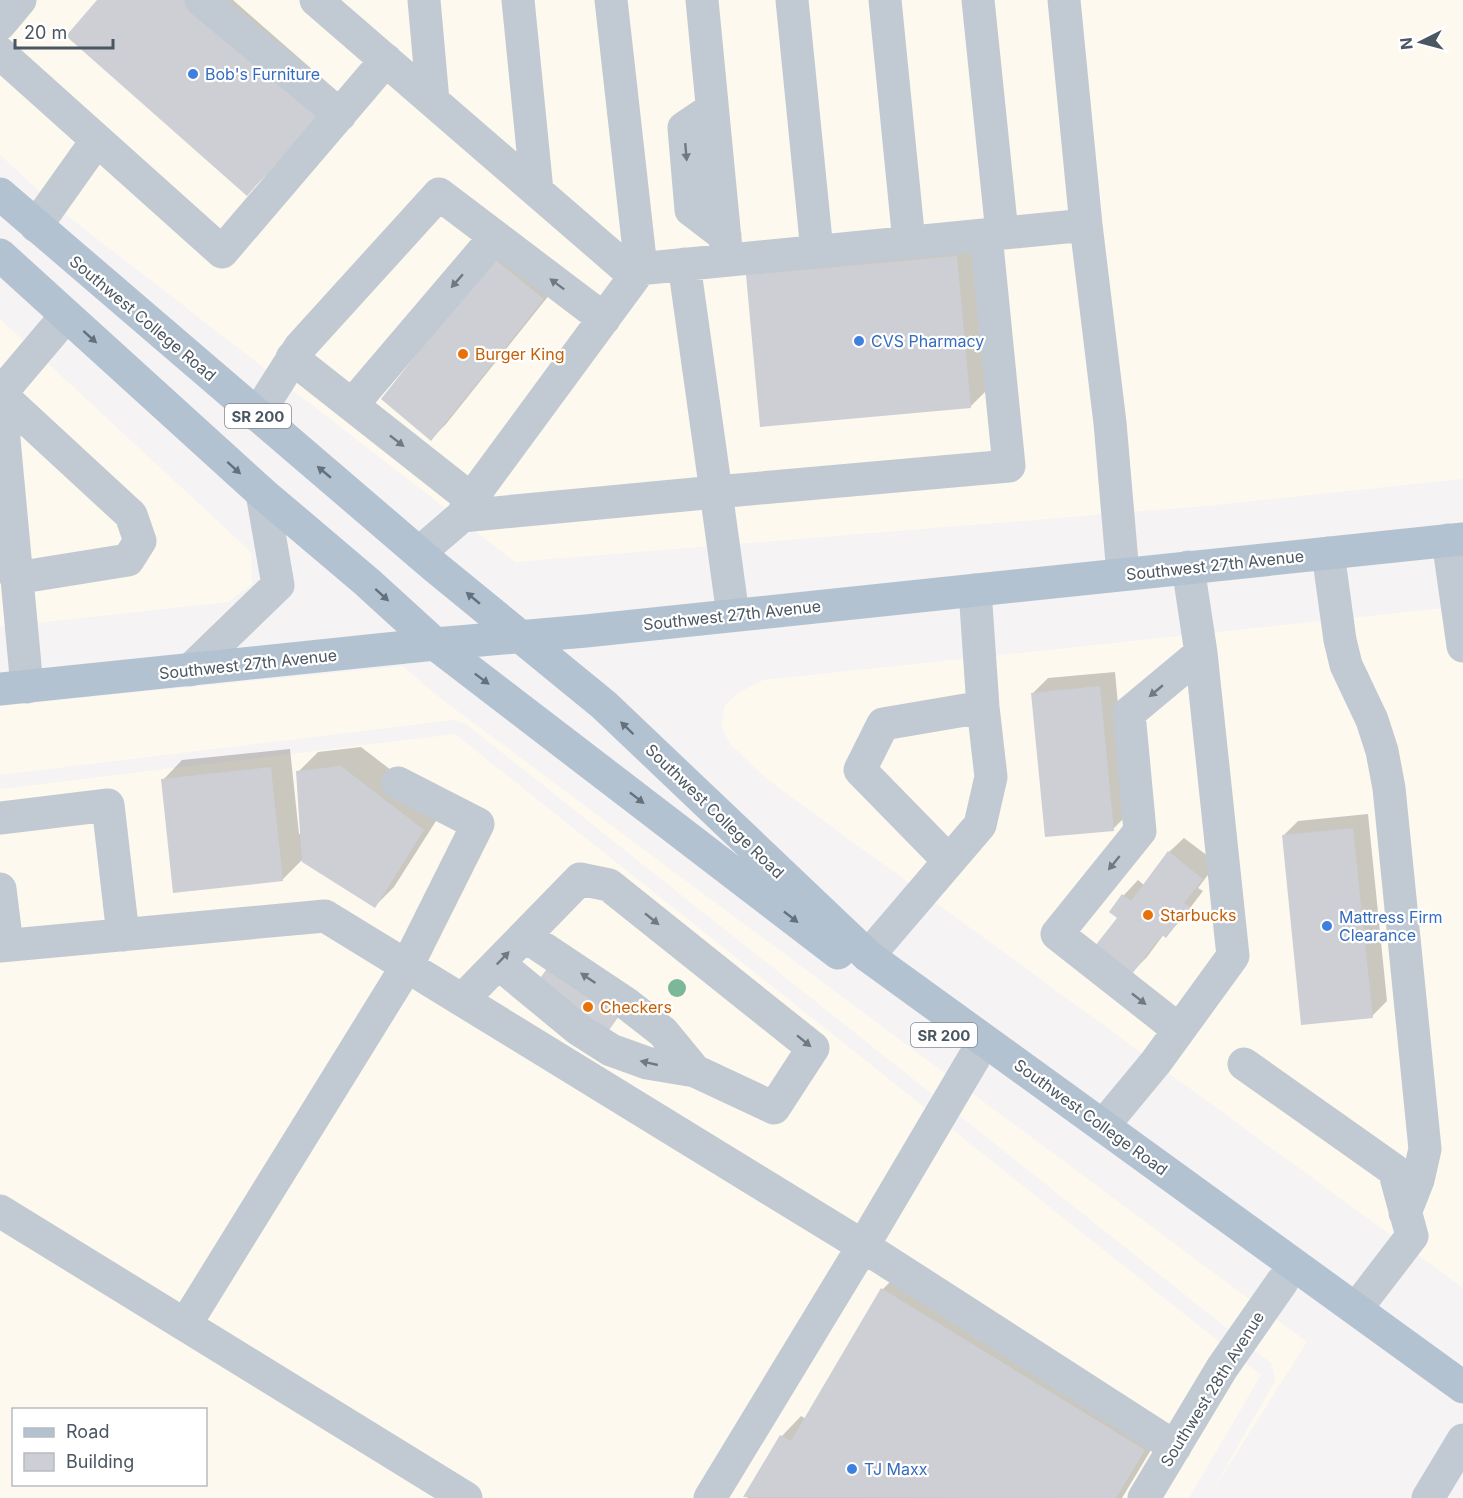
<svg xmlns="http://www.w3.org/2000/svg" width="1463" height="1498" viewBox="0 0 1463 1498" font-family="Inter,sans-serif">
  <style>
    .commercial { fill: #fdf9ef; fill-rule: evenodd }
    .shadow { fill: #0003 }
    .building { fill: #cdcfd5 }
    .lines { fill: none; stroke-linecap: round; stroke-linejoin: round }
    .minor { stroke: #c1cad2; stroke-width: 33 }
    .major { stroke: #b3c2d1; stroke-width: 33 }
    .tree { fill: #7bb799 }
    .oneway { fill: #6e7983 }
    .oneway2 { fill: #64717d }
    .shop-dot { fill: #3f7fe0; stroke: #fff; stroke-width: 2 }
    .food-dot { fill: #e8710a; stroke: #fff; stroke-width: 2 }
    .labels { text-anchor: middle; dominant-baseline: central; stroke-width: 4.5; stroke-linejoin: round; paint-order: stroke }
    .shield { fill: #fff; stroke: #808990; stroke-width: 1.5 }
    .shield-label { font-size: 15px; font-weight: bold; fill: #4a5661 }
    .shop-label { font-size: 16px; fill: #366cbe; stroke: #fff; text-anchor: start }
    .street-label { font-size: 16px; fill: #4a5661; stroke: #fff }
    .food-label { font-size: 16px; fill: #c56008; stroke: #fff; text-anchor: start }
  </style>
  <rect width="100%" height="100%" fill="#f5f3f3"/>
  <!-- commercial -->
  <path class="commercial" d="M0 0H1463V479L1206 506 515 562 61 211 0 155Z
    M0 319 251 552 252 584 228 602 0 627Z
    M1463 606V1288L768 780 730 744 721 726 725 705 738 693 763 680Z
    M403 666 436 695 1307 1342 1208 1498 1275 1381 1272 1364 466 724 453 720 0 775V706Z
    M455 734 1261 1375 1189 1498H0V789ZM14 1410H206V1484H14Z"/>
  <!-- shadow -->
  <path class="shadow" d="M99 0H233L338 92 267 174 247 194Z
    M977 237 990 387 971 406 748 275 767 256Z
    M509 244 558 284 446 424 431 439 383 399Z
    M1115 672 1128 814 1113 829 1033 693 1048 678Z
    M361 747 443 810 394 887 375 906 302 860 282 880 163 780 182 760 290 749 299 834H302L298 772 318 752Z
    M1368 814 1387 1001 1372 1016 1283 836 1298 821Z
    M1184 838 1217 863 1198 888 1203 891 1180 921 1166 936 1164 934 1147 957 1132 972 1119 918 1124 895 1138 880 1144 885 1169 852Z
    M902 1270 1163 1430 1122 1498H748L745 1496 782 1436 801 1416 806 1419 883 1289Z"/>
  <!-- building -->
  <path class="building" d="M97 0H191L320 113 247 196 66 36Z
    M957 256 971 408 760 427 746 275Z
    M493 258 544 299 431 441 381 399Z
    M1100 686 1114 831 1045 837 1031 693Z
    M341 766 424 830 375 908 302 862 296 771Z
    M271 767 283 881 173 893 161 779Z
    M1353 828 1373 1018 1301 1025 1282 835Z
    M1168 851 1203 879 1184 903 1190 907 1166 938 1162 935 1132 974 1095 946 1117 918 1109 912 1122 894 1131 901Z
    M548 967 619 1016 607 1033 536 984Z
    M881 1288 1145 1450 1116 1498 743 1497 780 1435 791 1441Z"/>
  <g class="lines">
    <!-- minor -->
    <path class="minor" d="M201 0 340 115
      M316 0 628 270 1086 225 1064 0
      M424 0 433 101
      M518 0 537 191
      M702 0 727 260
      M792 0 817 251
      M885 0 909 242
      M978 0 1002 233
      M0 24 20 0
      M0 53 222 252 386 60
      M712 109 684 128 691 210 725 236
      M1086 225 1110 423 1123 574
      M36 226 97 140
      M292 358 471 499
      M0 394 131 515 140 541 128 560 16 578
      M0 394 66 316
      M0 396 27 687
      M352 405 495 237
      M257 415 300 347 439 194 604 319
      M462 516 716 492 684 264
      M1448 540 1463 646
      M419 553 462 516 471 499 641 268 611 0
      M1328 553 1340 640 1346 665 1372 720 1382 751 1389 788 1425 1149 1418 1180 1405 1213
      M733 615 716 492 1009 466 986 235
      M190 670 278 585 262 493
      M0 818 108 805 123 935
      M949 861 860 770 883 724 983 707
      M0 889 7 945
      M525 936 627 1004 663 1032 695 1071
      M0 946 325 916 863 1246 1175 1447
      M868 956 980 825 991 777 983 707 975 590
      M462 1000 580 879 609 885 813 1048 774 1108 695 1071 647 1063 611 1050 578 1029 498 963
      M1179 1030 1057 934 1140 831 1129 713 1201 653
      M1244 1064 1394 1170 1412 1236 1356 1309
      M1103 1126 1156 1062 1233 956 1201 653 1188 567
      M0 1211 466 1498
      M185 1325 407 966 478 824 398 783
      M710 1498 863 1246 974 1058
      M1144 1498 1222 1368 1282 1282
      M1428 1498 1463 1440"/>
    <!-- major -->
    <path class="major" d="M0 194 434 566 604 705 868 956 1463 1387
      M0 255 262 493 367 582 435 644 838 953
      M0 689 435 644 586 631 1463 539"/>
  </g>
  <!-- trees -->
  <circle class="tree" cx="677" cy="988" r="9"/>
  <!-- one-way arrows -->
  <defs><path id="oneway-solid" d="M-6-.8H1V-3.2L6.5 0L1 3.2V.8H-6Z" transform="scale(1.5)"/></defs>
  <g class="oneway">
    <use href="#oneway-solid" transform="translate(686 152) rotate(85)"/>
    <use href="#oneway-solid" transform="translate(457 281) rotate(131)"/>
    <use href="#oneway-solid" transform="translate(557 284) rotate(-143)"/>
    <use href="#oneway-solid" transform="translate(397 441) rotate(38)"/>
    <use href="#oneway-solid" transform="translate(1156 691) rotate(140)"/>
    <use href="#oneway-solid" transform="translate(1114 863) rotate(129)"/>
    <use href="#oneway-solid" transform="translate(652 919) rotate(39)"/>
    <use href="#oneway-solid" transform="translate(503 958) rotate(-46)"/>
    <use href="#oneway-solid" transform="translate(588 978) rotate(-146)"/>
    <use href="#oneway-solid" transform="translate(1139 999) rotate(38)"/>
    <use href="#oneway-solid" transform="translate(804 1041) rotate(39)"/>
    <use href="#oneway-solid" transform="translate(649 1063) rotate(-167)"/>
  </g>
  <g class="oneway2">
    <use href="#oneway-solid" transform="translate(90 337) rotate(42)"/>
    <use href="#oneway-solid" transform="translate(234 468) rotate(42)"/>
    <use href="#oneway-solid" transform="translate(324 472) rotate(-140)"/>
    <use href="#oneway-solid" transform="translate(382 595) rotate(42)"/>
    <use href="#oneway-solid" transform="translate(473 598) rotate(-140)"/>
    <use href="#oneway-solid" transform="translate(482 679) rotate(37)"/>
    <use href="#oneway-solid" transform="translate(627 728) rotate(-136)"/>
    <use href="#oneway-solid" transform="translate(637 798) rotate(38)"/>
    <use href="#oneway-solid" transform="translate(791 917) rotate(38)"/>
  </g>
  <!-- markers -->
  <g class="shop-dot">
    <circle cx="193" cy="74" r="6"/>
    <circle cx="859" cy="341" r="6"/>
    <circle cx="1327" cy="926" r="6"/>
    <circle cx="852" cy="1469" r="6"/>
  </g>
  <g class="food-dot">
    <circle cx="463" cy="354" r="6"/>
    <circle cx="1148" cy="915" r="6"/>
    <circle cx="588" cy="1007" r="6"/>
  </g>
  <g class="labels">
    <!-- shield labels -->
    <g class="shield">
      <rect x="225" y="404" width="66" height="24" rx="4.5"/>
      <rect x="911" y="1023" width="66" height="24" rx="4.5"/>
    </g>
    <g class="shield-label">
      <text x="258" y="416">SR 200</text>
      <text x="944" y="1035">SR 200</text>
    </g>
    <!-- shop labels -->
    <g class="shop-label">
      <text x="205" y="74">Bob's Furniture</text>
      <text x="871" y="341">CVS Pharmacy</text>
      <text x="1339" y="917">Mattress Firm<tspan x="1339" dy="18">Clearance</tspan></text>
      <text x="864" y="1469">TJ Maxx</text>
    </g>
    <!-- street labels -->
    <g class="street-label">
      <text transform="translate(143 318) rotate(40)">Southwest College Road</text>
      <text transform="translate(1215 565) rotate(-6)">Southwest 27th Avenue</text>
      <text transform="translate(732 615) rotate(-6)">Southwest 27th Avenue</text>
      <text transform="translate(248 664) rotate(-6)">Southwest 27th Avenue</text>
      <text transform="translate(715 811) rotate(44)">Southwest College Road</text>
      <text transform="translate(1091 1117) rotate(36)">Southwest College Road</text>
      <text transform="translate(1212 1389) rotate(-58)">Southwest 28th Avenue</text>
    </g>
    <!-- food labels -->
    <g class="food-label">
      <text x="475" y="354">Burger King</text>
      <text x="1160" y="915">Starbucks</text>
      <text x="600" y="1007">Checkers</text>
    </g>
  </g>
  <!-- legend -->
  <rect x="12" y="1408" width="195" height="78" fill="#ffffff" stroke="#b7bbc0" stroke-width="1.5"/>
  <rect x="24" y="1428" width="30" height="9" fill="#b3c2d1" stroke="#b7bbc0" stroke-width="1.5"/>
  <text x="66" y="1438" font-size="18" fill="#4a5661">Road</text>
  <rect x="24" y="1453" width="30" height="18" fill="#cdcfd5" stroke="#b7bbc0" stroke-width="1.5"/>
  <text x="66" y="1468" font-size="18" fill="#4a5661">Building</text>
  <!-- north arrow -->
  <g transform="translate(1421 42) rotate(264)" stroke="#ffffff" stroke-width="4.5" paint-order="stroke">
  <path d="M0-4.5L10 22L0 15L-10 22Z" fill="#4a5661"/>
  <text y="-9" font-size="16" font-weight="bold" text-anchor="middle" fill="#4a5661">N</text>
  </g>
  <!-- scale -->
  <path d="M15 39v9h98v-9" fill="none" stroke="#4a5661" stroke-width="3"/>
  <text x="24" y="39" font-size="18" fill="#4a5661" stroke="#ffffff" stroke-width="4.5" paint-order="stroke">20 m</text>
</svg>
